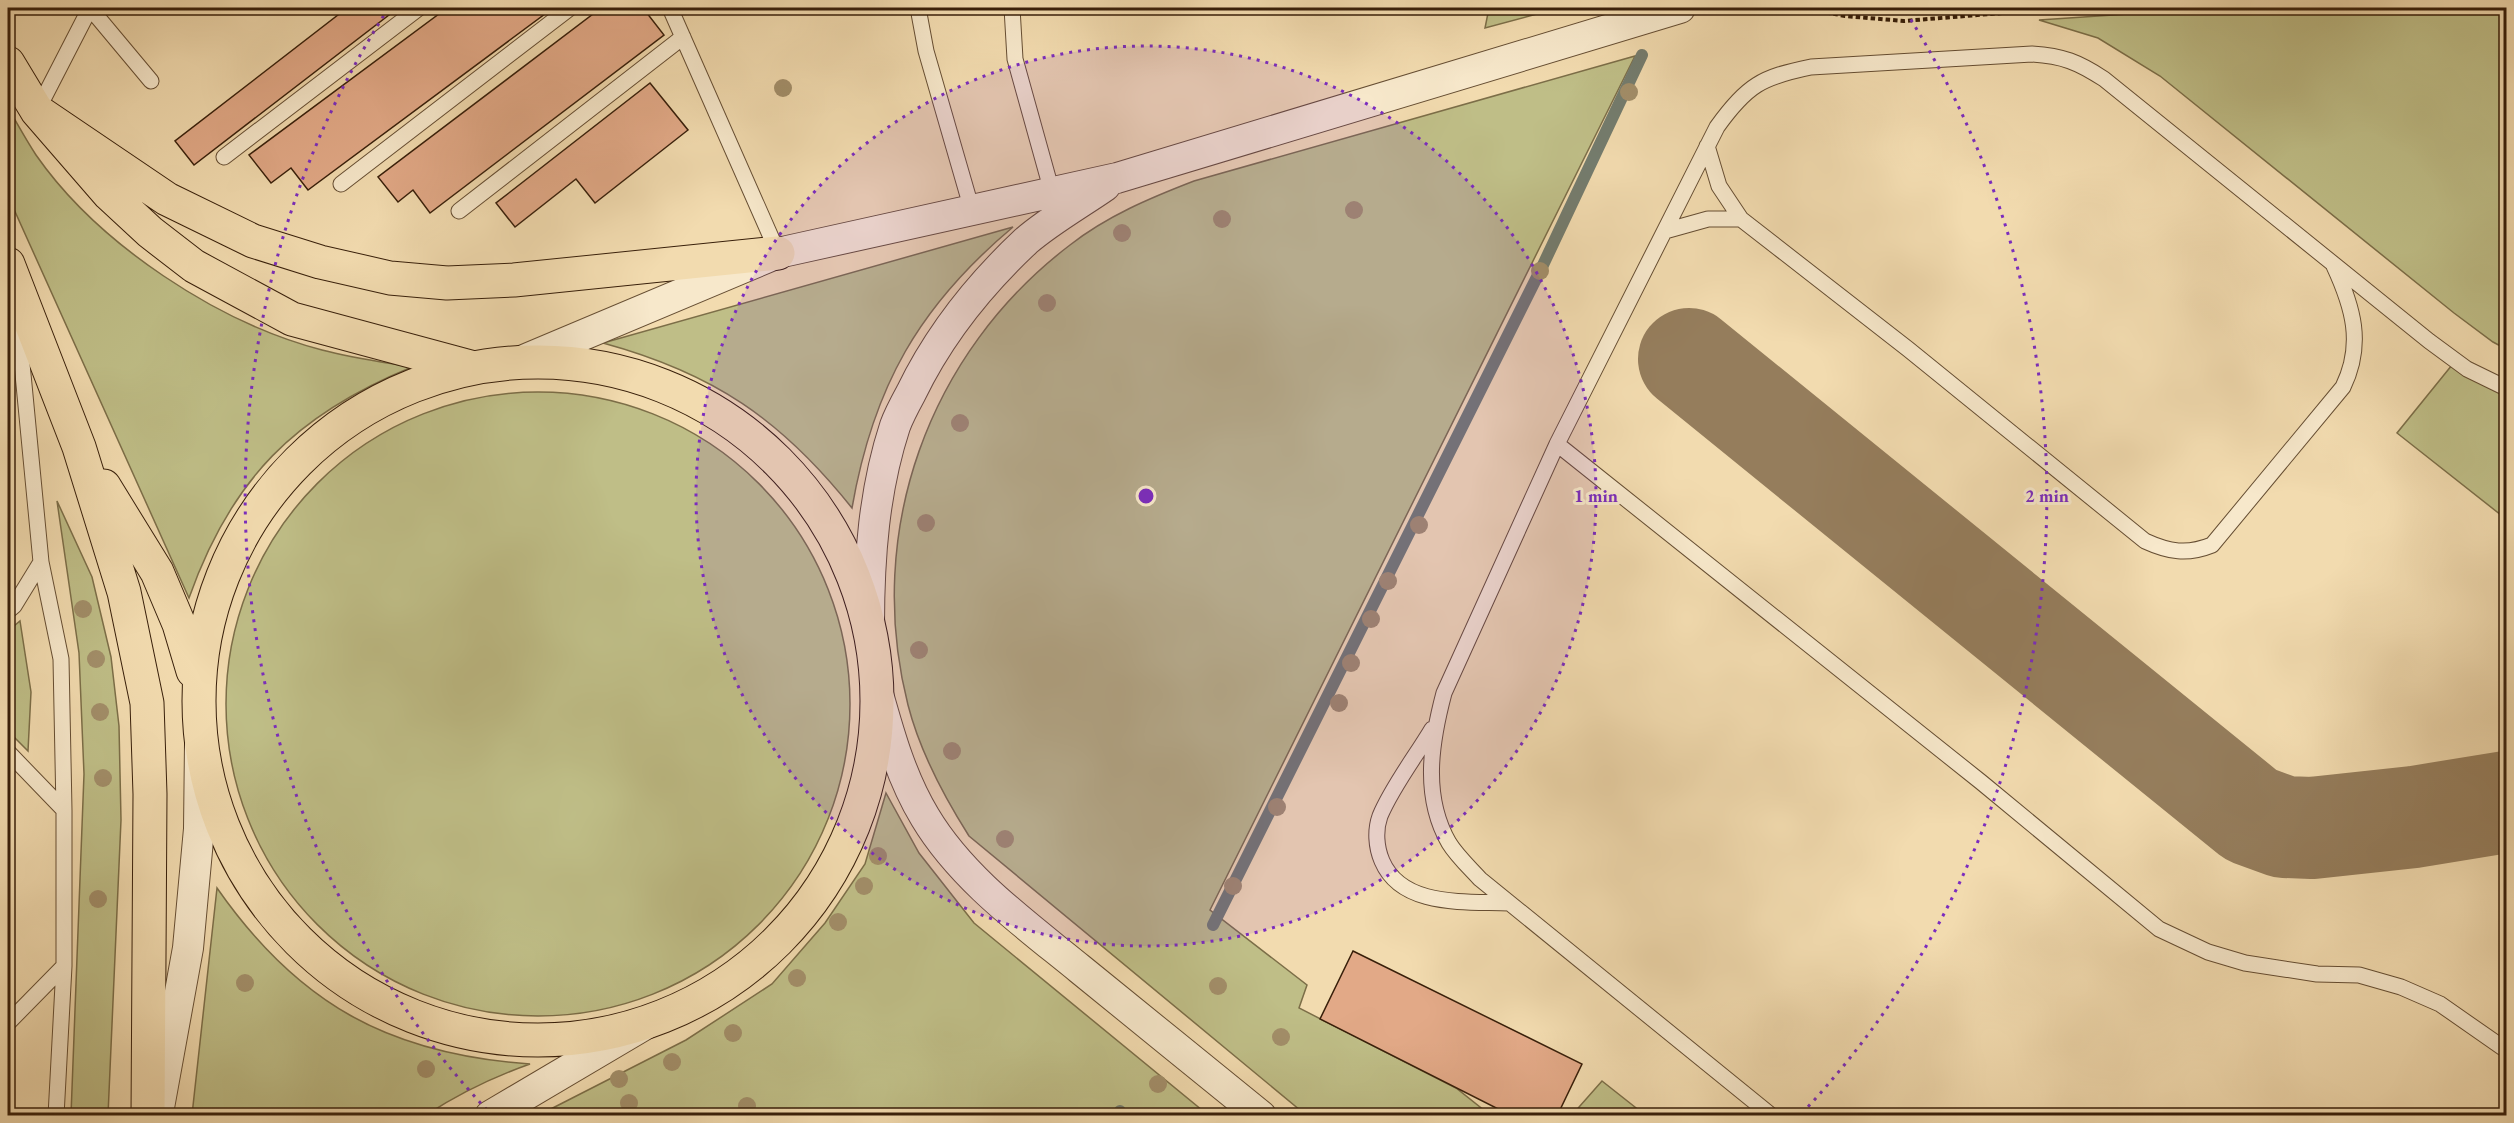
<svg xmlns="http://www.w3.org/2000/svg" width="2514" height="1123" viewBox="0 0 2514 1123" font-family="'EB Garamond',serif">
  <style>
    .green { fill: #bfbe87; stroke: #7c6e48; stroke-width: 1.5 }
    .lines { fill: none; stroke-linecap: round; stroke-linejoin: round }
    .stream { stroke: #747c6e; stroke-width: 12 }
    .taxiway { stroke: #957d5c; stroke-width: 102 }
    .building { fill: #e2a987; stroke: #381f0a; stroke-width: 1.5 }
    .lane-casing { stroke: #664e33; stroke-width: 17 }
    .street-casing { stroke: #664e33; stroke-width: 32 }
    .primary-casing { stroke: #381f0a; stroke-width: 35 }
    .path { stroke: #381f0a; stroke-width: 4; stroke-dasharray: 4.5 3; stroke-linecap: butt }
    .lane { stroke: #f7e8cb; stroke-width: 15 }
    .street { stroke: #f7e8cb; stroke-width: 30 }
    .primary { stroke: #f2dbaf; stroke-width: 33 }
    .tree { fill: #a28e69 }
    .ring { fill: none; stroke: #7b2cbf; stroke-width: 3; stroke-dasharray: 3 6 }
    .centre { fill: #7b2cbf; stroke: #f7e8cb; stroke-width: 3 }
    .ring-label { font-size: 18px; text-anchor: middle; font-weight: bold; fill: #7b2cbf; stroke: #f7e8cb; stroke-width: 6; stroke-linejoin: round; paint-order: stroke }
  </style>
  <rect width="100%" height="100%" fill="#f2dbaf"/>
  <filter id="stains"><feTurbulence type="fractalNoise" baseFrequency=".00333" numOctaves="4"/><feColorMatrix values="0 0 0 0 .2 0 0 0 0 .09 0 0 0 0 .02 0 0 0 .5 -.17"/></filter>
  <radialGradient id="worn" r=".72"><stop offset=".6" stop-color="#630" stop-opacity="0"/><stop offset="1" stop-color="#630" stop-opacity=".3"/></radialGradient>
  <!-- green -->
  <path class="green" d="M1489 8H1559L1485 28Z
    M2217 8H2506V349L2493 342 2454 313 2160 76 2098 38 2039 20Z
    M1635 56 1210 910 1307 985 1299 1008 1456 1088 1490 1115H1306L969 836C943 795 920 752 908 705 864 532 928 353 1070 245 1107 216 1150 198 1194 181Z
    M8 108C17 123 26 140 36 155 98 244 218 323 322 350 352 358 382 362 412 367 295 415 231 479 189 598L8 196Z
    M1013 227C919 306 873 387 852 508 781 419 713 373 603 343Z
    M2452 365 2506 396V519L2397 433Z
    M226 704a312 312 0 1 1 624 0a312 312 0 1 1-624 0Z
    M57 501 92 577 111 657 119 726 121 820 108 1115H71L84 774 79 653Z
    M20 621 31 692 28 751 8 731V631Z
    M886 793 919 853 974 923 1208 1115H539L686 1040 772 984 825 923 865 864Z
    M217 888C298 1004 389 1054 530 1064 493 1077 460 1093 426 1115H192Z
    M1602 1081 1645 1115H1572Z"/>
  <g class="lines">
    <!-- stream -->
    <path class="stream" d="M1213 925 1543 265 1642 55
      M1118 1116 1120 1111"/>
    <!-- taxiway -->
    <path class="taxiway" d="M1689 359 2251 815 2284 827 2312 828 2414 817 2506 802"/>
  </g>
  <!-- building -->
  <path class="building" d="M347 8H398L194 165 175 141Z
    M447 8H553L308 190 291 168 271 183 249 155Z
    M601 8H643L664 35 430 213 413 190 398 202 378 177Z
    M650 83 688 130 595 203 576 179 515 227 496 203Z
    M1353 951 1582 1064 1557 1116H1512L1320 1019Z"/>
  <g class="lines">
    <!-- lane casing -->
    <g class="lane-casing">
      <path id="lane" d="M90 8 151 81
        M670 8 778 253
        M918 8 926 51 972 210
        M1012 8 1015 59 1052 192
        M37 111 90 8
        M1707 146 1719 186 1741 219
        M224 157 419 8
        M341 184 570 8
        M459 211 683 37
        M1665 231 1708 219H1741L1908 349 2145 541C2169 552 2187 555 2212 545L2343 387C2364 344 2353 307 2334 266
        M18 322 41 562 61 659 64 810
        M1557 444 1981 782 2159 929 2208 952 2245 963 2317 974 2359 975 2401 987 2440 1004 2506 1050
        M8 611 14 606 41 562
        M1432 729C1416 756 1392 787 1380 816 1375 830 1376 847 1382 861 1402 908 1466 901 1509 903
        M8 752 64 810V966L56 1116
        M8 1023 64 966
        M1772 1116 1480 879C1470 868 1457 856 1449 843 1422 796 1431 742 1444 693L1557 444 1717 127C1747 85 1762 77 1811 67L2032 54C2063 56 2078 62 2104 79L2429 341 2467 369 2506 388"/>
    </g>
    <!-- street casing -->
    <g class="street-casing">
      <path id="street" d="M519 362 778 253 1117 178 1680 8
        M869 625C869 558 874 490 895 426 899 415 905 404 911 393 939 335 979 285 1026 241 1049 221 1079 204 1105 186
        M878 694C890 737 902 779 925 817 962 879 1025 924 1080 969 1140 1018 1201 1067 1261 1116
        M158 1113 188 948 199 829 200 744
        M490 1116 649 1022"/>
    </g>
    <!-- primary casing -->
    <g class="primary-casing">
      <path id="primary" d="M8 63 37 111 109 194 150 232 194 266 292 319 470 367
        M37 111 167 199 253 241 320 262 390 278 447 283 514 280 778 253
        M8 264 79 447 124 592 147 703 150 794 148 1116
        M199 701a339 339 0 1 1 678 0a339 339 0 1 1-678 0Z
        M104 486 157 572 179 624 193 671"/>
    </g>
    <!-- path -->
    <path class="path" d="M1804 8 1845 16 1904 21 2064 8"/>
    <!-- lane -->
    <use href="#lane" class="lane"/>
    <!-- street -->
    <use href="#street" class="street"/>
    <!-- primary -->
    <use href="#primary" class="primary"/>
  </g>
  <!-- trees -->
  <g class="tree">
    <circle cx="783" cy="88" r="9"/>
    <circle cx="1629" cy="92" r="9"/>
    <circle cx="1354" cy="210" r="9"/>
    <circle cx="1222" cy="219" r="9"/>
    <circle cx="1122" cy="233" r="9"/>
    <circle cx="1540" cy="271" r="9"/>
    <circle cx="1047" cy="303" r="9"/>
    <circle cx="960" cy="423" r="9"/>
    <circle cx="926" cy="523" r="9"/>
    <circle cx="1419" cy="525" r="9"/>
    <circle cx="1388" cy="581" r="9"/>
    <circle cx="83" cy="609" r="9"/>
    <circle cx="1371" cy="619" r="9"/>
    <circle cx="919" cy="650" r="9"/>
    <circle cx="96" cy="659" r="9"/>
    <circle cx="1351" cy="663" r="9"/>
    <circle cx="1339" cy="703" r="9"/>
    <circle cx="100" cy="712" r="9"/>
    <circle cx="952" cy="751" r="9"/>
    <circle cx="103" cy="778" r="9"/>
    <circle cx="1277" cy="807" r="9"/>
    <circle cx="1005" cy="839" r="9"/>
    <circle cx="878" cy="856" r="9"/>
    <circle cx="864" cy="886" r="9"/>
    <circle cx="1233" cy="886" r="9"/>
    <circle cx="98" cy="899" r="9"/>
    <circle cx="838" cy="922" r="9"/>
    <circle cx="797" cy="978" r="9"/>
    <circle cx="245" cy="983" r="9"/>
    <circle cx="1218" cy="986" r="9"/>
    <circle cx="733" cy="1033" r="9"/>
    <circle cx="1281" cy="1037" r="9"/>
    <circle cx="672" cy="1062" r="9"/>
    <circle cx="426" cy="1069" r="9"/>
    <circle cx="619" cy="1079" r="9"/>
    <circle cx="1158" cy="1084" r="9"/>
    <circle cx="629" cy="1103" r="9"/>
    <circle cx="747" cy="1106" r="9"/>
  </g>
  <!-- distance rings -->
  <circle cx="1146" cy="496" r="450" fill="#7b2cbf" fill-opacity=".12"/>
  <g class="ring">
    <circle cx="1146" cy="496" r="450"/>
    <path d="M487 1110A901 901 0 0 1 386 12M1906 12A901 901 0 0 1 1805 1110"/>
  </g>
  <circle cx="1146" cy="496" r="9" class="centre"/>
  <g class="ring-label">
    <text x="1596" y="502">1 min</text>
    <text x="2047" y="502">2 min</text>
  </g>
  <!-- margin -->
  <rect width="2514" height="1123" fill="none" stroke="#f2dbaf" stroke-width="30"/>
  <rect x="9" y="9" width="2496" height="1105" fill="none" stroke="#381f0a" stroke-width="3"/>
  <rect x="15" y="15" width="2484" height="1093" fill="none" stroke="#381f0a" stroke-width="1.5"/>
  <rect width="100%" height="100%" filter="url(#stains)"/>
  <rect width="100%" height="100%" fill="url(#worn)"/>
</svg>
